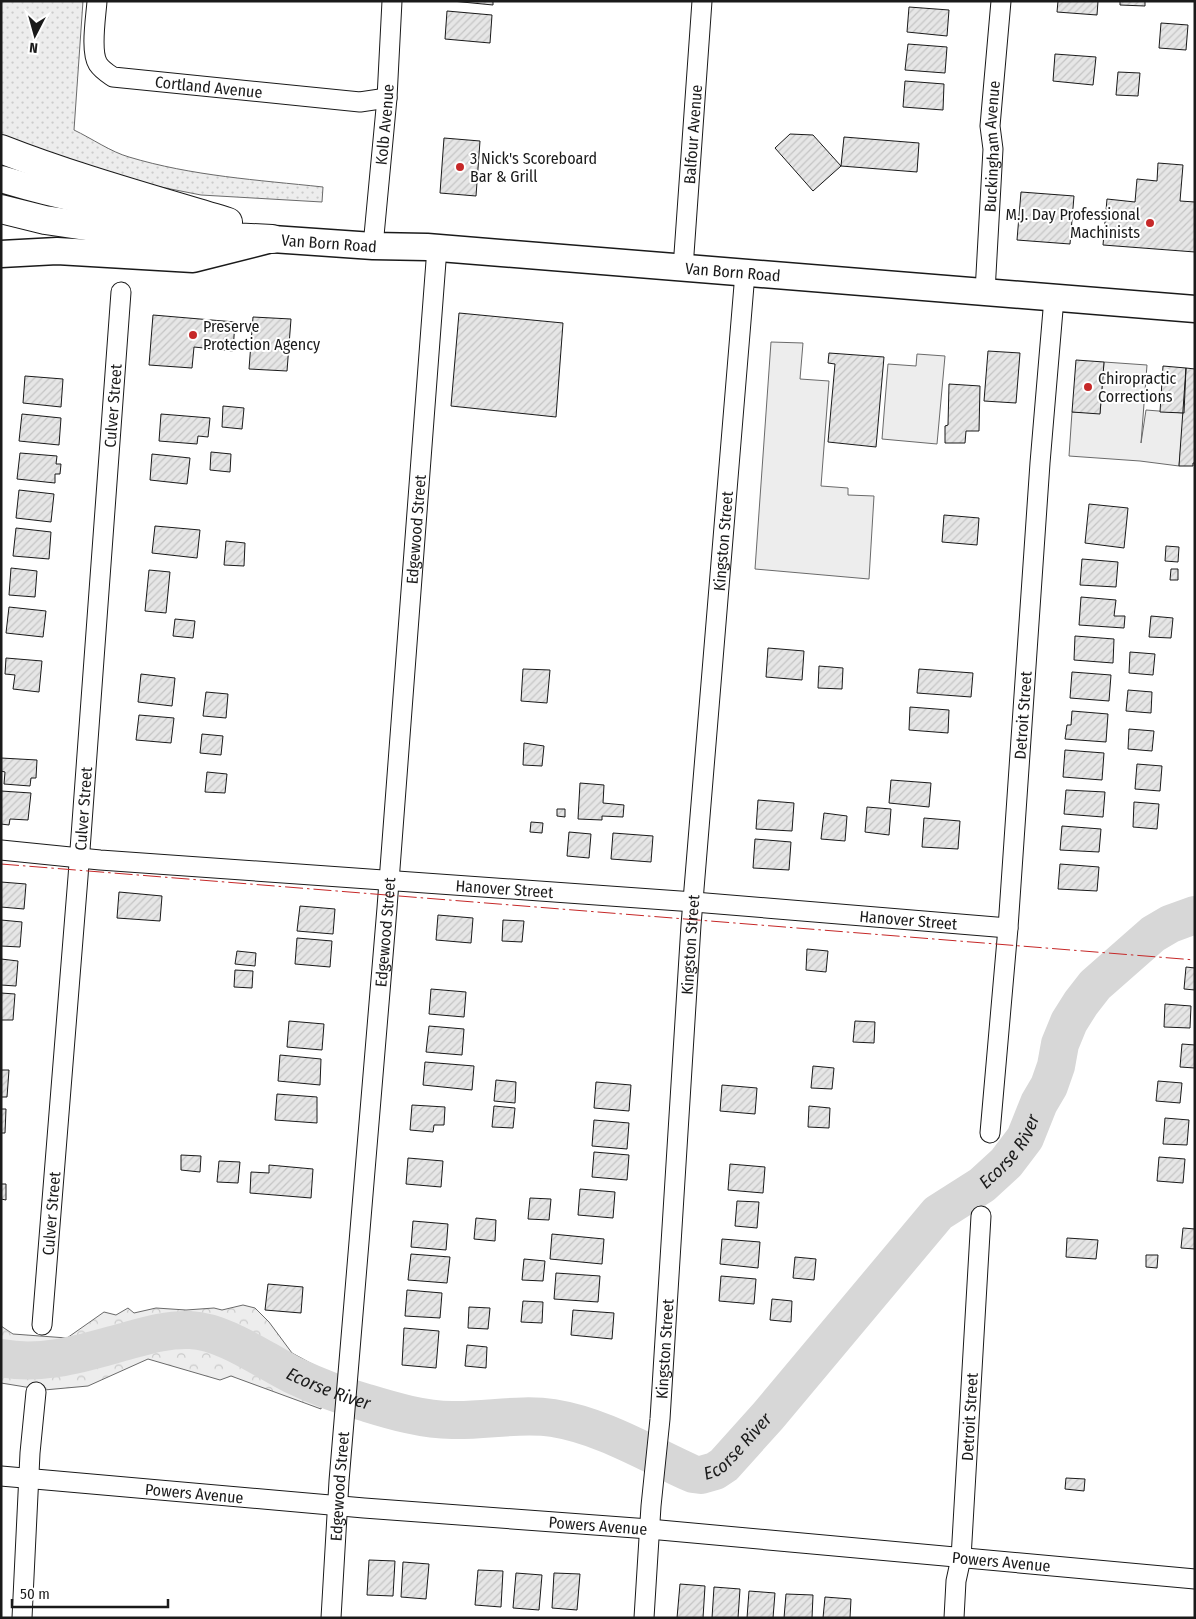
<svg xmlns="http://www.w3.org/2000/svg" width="1196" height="1619" viewBox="0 0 1196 1619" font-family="'Fira Sans Condensed',sans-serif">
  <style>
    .grass { fill: url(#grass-dots); stroke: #6a6a6a }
    .forest { fill: url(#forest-crowns); stroke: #6a6a6a }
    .built { fill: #ededed; stroke: #6a6a6a }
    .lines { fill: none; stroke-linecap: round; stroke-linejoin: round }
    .river { stroke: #d7d7d7; stroke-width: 38 }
    .building { fill: url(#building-hatch); stroke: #1a1a1a }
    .street-casing { stroke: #1a1a1a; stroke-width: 21 }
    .secondary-casing { stroke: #1a1a1a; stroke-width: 29 }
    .highway-casing { stroke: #1a1a1a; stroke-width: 30 }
    .street { stroke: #fff; stroke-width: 19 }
    .secondary { stroke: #fff; stroke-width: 26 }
    .highway { stroke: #fff; stroke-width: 28 }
    .power { stroke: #c62828; stroke-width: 1; stroke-dasharray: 18 4 2.5 4; stroke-linecap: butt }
    .poi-dot { fill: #c62828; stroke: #fff; stroke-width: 2 }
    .labels { text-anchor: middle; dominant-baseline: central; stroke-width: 4; stroke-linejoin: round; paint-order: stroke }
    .street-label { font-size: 16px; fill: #1a1a1a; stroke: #fff }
    .poi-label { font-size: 16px; fill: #1a1a1a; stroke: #fff; text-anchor: start }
    .water-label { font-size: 18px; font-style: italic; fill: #1a1a1a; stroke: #fff }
  </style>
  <defs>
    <pattern id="grass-dots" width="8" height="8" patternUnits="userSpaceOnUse" patternTransform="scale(1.25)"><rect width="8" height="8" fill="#ededed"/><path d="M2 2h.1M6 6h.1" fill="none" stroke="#cbcbcb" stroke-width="1.8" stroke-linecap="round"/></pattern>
    <pattern id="forest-crowns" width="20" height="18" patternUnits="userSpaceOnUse" patternTransform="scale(1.25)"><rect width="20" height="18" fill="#ededed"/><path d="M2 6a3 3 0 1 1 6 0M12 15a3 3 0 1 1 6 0" fill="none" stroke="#cbcbcb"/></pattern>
    <pattern id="building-hatch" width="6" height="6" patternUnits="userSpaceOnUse" patternTransform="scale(1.25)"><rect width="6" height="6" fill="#e6e6e6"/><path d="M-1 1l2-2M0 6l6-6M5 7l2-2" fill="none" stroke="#c5c5c5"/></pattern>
  </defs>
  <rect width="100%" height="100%" fill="#fff"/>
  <!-- grass -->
  <path class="grass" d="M1 1H83L74 130C91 138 111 152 129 157 192 176 258 180 323 187L322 202 201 195 125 180 1 137Z"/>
  <!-- forest -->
  <path class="forest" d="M243 1305 255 1308 269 1322 292 1353 314 1365 325 1380 321 1409 231 1376 220 1380 148 1359 88 1386 44 1390 1 1383V1326L13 1334 67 1338 104 1312 116 1315 128 1308 134 1313 156 1308 186 1310 214 1308 222 1310Z"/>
  <!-- built -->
  <path class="built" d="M771 342 803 343 800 379 829 381 821 486 848 488V495L874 496 869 579 755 569Z
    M917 354 945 356 937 444 882 439 888 364 916 366Z
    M1104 362 1147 365 1141 443 1146 410 1184 413 1179 466 1140 461 1069 456 1072 412 1100 413Z"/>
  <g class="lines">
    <!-- river -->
    <path class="river" id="s1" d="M1 1358C43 1366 83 1353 123 1342 145 1336 167 1329 190 1330 226 1332 261 1359 293 1375 316 1386 342 1396 367 1403 393 1411 424 1420 452 1420 485 1421 520 1413 553 1418 603 1426 648 1454 693 1474L701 1475 715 1471 724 1465 768 1416 938 1213 982 1185 1006 1163 1025 1138 1039 1103 1049 1086 1056 1066 1060 1044 1069 1022 1081 1003 1095 985 1153 934 1170 924 1195 915"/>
  </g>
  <!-- building -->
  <path class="building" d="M452 1H493V5Z
    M1058 1H1098L1097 15 1057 12Z
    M1120 1H1145V6L1120 5Z
    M909 7 949 10 947 36 907 32Z
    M447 11 492 15 490 43 445 39Z
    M1161 23 1188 25 1186 50 1159 48Z
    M908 44 947 47 945 73 905 70Z
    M1055 54 1096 57 1093 85 1053 81Z
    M1118 72 1140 73 1138 96 1116 95Z
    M905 81 944 84 943 110 903 107Z
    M790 134 813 135 841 166 813 191 775 148Z
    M844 137 919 143 917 172 841 166Z
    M444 138 480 141 476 196 440 193Z
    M1158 163 1183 165 1180 201 1195 202V252L1103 245 1107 199 1135 202 1137 179 1157 181Z
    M1021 192 1074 196 1070 244 1017 240Z
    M459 313 563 323 556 417 451 406Z
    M153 315 235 322 233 351 194 347 192 368 149 365Z
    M253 317 291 319 287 371 249 369Z
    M988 351 1020 353 1016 403 984 401Z
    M829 353 884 357 876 447 828 442 835 364 828 363Z
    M1076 360 1104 362 1100 414 1072 412Z
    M1163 366 1186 368 1184 413 1160 412Z
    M1186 368 1195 369V463H1193V466H1179Z
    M25 376 63 379 61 407 23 403Z
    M949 384 980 386 979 431H966L965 443H945V426L948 425Z
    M223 406 244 408 242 429 222 427Z
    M22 414 61 418 59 445 19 441Z
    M161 414 210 418 208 437 198 436 197 444 159 441Z
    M211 452 231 454 230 472 210 470Z
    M20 453 57 456 56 464H61L60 474H55V483L17 479Z
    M152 454 190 458 187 484 150 480Z
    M19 490 54 494 51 522 16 518Z
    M1089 504 1128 508 1124 548 1085 543Z
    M944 515 979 518 977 545 942 542Z
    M155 526 200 530 197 558 152 553Z
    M16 528 51 532 49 559 13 556Z
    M226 541 245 543 244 566 224 565Z
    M1166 546 1179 547 1178 562 1165 561Z
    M1082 559 1118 562 1116 587 1080 585Z
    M11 568 37 571 35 597 9 595Z
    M1171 569H1178V580H1170Z
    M149 570 170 572 166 613 145 611Z
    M1081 597 1116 600 1114 616H1125L1124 628 1079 625Z
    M9 607 46 611 43 637 6 633Z
    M1151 616 1173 618 1171 638 1149 637Z
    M175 619 195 621 193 638 173 636Z
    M1075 636 1114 639 1113 663 1074 660Z
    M768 648 804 651 802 680 766 677Z
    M1130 652 1155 654 1153 675 1129 673Z
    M6 658 42 661 39 692 13 689 15 675 5 674Z
    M819 666 843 668 842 689 818 688Z
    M523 669 550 670 547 703 521 701Z
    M919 669 973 673 971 697 917 693Z
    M1072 672 1111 675 1109 701 1070 698Z
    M141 674 175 678 172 706 138 702Z
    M1128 690 1152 692 1151 713 1126 711Z
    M206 692 228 694 226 718 203 716Z
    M910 707 949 710 948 733 909 730Z
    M1072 711 1108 714 1106 742 1065 739 1067 725H1071Z
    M139 715 174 718 171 743 136 740Z
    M1129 729 1154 731 1152 751 1128 749Z
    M202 734 223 736 221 755 200 753Z
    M524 743 544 746 542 766 523 765Z
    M1065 750 1104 753 1102 780 1063 777Z
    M1 758 37 760 36 778H31L30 786 4 784 5 772 1 771Z
    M1137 764 1162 766 1160 791 1135 789Z
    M207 772 227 774 225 793 205 792Z
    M891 780 931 783 929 807 889 803Z
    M580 783 604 785 603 803 624 805 623 817 602 816V820L578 819Z
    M1066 790 1105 792 1103 817 1064 814Z
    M1 791 31 793 28 820 10 819 9 825 1 824Z
    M758 800 794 803 792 831 756 829Z
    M1134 802 1159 804 1157 829 1133 827Z
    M867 807 891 809 889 835 865 832Z
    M557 809H565V817L557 816Z
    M824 813 847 816 845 841 821 839Z
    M924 818 960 821 958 849 922 847Z
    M531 822 543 823 542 833 530 832Z
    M1062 826 1101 829 1099 852 1060 850Z
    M569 832 591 834 589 858 567 856Z
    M613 833 653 836 651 862 611 859Z
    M755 839 791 842 789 870 753 868Z
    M1060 864 1099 867 1097 891 1058 889Z
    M1 882 26 884 24 909 1 907Z
    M119 892 162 896 160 921 117 918Z
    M300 906 335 909 333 934 297 931Z
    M438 915 473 918 471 943 436 940Z
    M1 920 22 922 20 947 1 946Z
    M503 920 524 921 522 942 502 941Z
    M297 938 332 941 330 967 295 964Z
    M807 949 828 951 826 972 806 970Z
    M237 951 256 953 255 966 235 964Z
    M1 959 18 961 16 986 1 985Z
    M1186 967 1195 968V990L1184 989Z
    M235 970 253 971 252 988 234 987Z
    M431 989 466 992 464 1017 429 1014Z
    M1 993 15 994 13 1020H1Z
    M1165 1004 1191 1006 1190 1028 1164 1027Z
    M289 1021 324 1024 322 1050 287 1047Z
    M855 1021 875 1022 874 1043 853 1042Z
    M429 1026 464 1029 462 1055 426 1052Z
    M1182 1044 1195 1045V1068L1180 1067Z
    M280 1055 321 1059 320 1085 278 1081Z
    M425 1062 474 1066 472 1090 423 1085Z
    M813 1066 834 1068 832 1089 811 1088Z
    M1 1070H9L7 1097H1Z
    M496 1080 516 1082 515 1103 494 1101Z
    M1158 1081 1182 1083 1180 1103 1156 1101Z
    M596 1082 631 1085 629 1111 594 1108Z
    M722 1085 757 1088 755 1114 720 1111Z
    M277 1094 317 1097V1123L275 1120Z
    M412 1105 445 1107 444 1125H434L433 1132 410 1130Z
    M494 1106 515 1108 513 1128 492 1127Z
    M809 1106 830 1108 829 1128 808 1127Z
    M1 1109H6L5 1133H1Z
    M1165 1118 1189 1120 1187 1145 1163 1144Z
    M594 1120 629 1123 627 1149 592 1146Z
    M594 1152 629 1155 627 1180 592 1177Z
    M181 1155 201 1156 200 1172 181 1170Z
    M1159 1157 1185 1159 1183 1183 1157 1181Z
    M408 1158 443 1161 441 1187 406 1184Z
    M219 1161 240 1162 238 1183 217 1182Z
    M730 1164 765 1167 763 1193 728 1190Z
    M269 1165 313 1169 311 1198 250 1193 251 1172 269 1173Z
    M1 1184H6V1200L1 1199Z
    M580 1189 615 1192 613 1218 578 1215Z
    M530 1198 551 1199 549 1220 528 1219Z
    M737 1201 759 1202 757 1228 735 1226Z
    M476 1218 496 1220 495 1241 474 1239Z
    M413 1221 448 1224 446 1250 411 1247Z
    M1183 1228 1195 1229V1249L1181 1248Z
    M552 1234 604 1239 602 1264 550 1259Z
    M1067 1238 1098 1240 1096 1259 1066 1257Z
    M722 1239 760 1242 758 1268 720 1264Z
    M411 1254 450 1257 447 1283 408 1280Z
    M1146 1255H1158L1157 1268 1146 1267Z
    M795 1257 816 1259 814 1280 793 1278Z
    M524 1259 545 1261 543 1281 522 1280Z
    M556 1273 600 1276 598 1302 554 1299Z
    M721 1276 756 1279 754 1304 719 1301Z
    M268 1284 303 1287 301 1313 265 1310Z
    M407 1290 442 1293 440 1318 405 1316Z
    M772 1299 792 1301 791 1322 770 1320Z
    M523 1301 543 1302 542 1323 521 1322Z
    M469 1307 490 1308 488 1329 468 1328Z
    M573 1310 614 1313 612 1339 571 1335Z
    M404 1328 439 1331 436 1368 402 1365Z
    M467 1345 487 1347 486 1368 465 1366Z
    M1066 1478 1085 1479 1084 1491 1065 1489Z
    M369 1560 395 1561 393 1596 367 1595Z
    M403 1562 429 1564 426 1599 401 1597Z
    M478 1570 503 1571 501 1607 475 1605Z
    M516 1573 542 1575 539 1610 513 1608Z
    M554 1573 580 1574 577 1610 552 1608Z
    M680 1584 705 1586 703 1618H677Z
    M714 1587 740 1589 738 1618H712Z
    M749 1591 775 1593 773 1618H747Z
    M786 1594 813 1595 812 1618H784Z
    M825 1597 851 1599 850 1618H823Z"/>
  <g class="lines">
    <!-- street casing -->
    <g class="street-casing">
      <g id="street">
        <path id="s2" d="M97 1C96 17 90 51 98 64 102 70 107 73 113 77L360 102 387 98"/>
        <path id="s3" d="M373 246 387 98 392 1"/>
        <path id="s4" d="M683 268 702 1"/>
        <path id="s5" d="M985 292 993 149 990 126 1001 1"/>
        <path id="s6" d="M1 850 100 860 694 902 1008 928"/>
        <path id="s7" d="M990 1133 1008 928 1040 463 1054 298"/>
        <path id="s8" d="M42 1325 78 877 121 292"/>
        <path id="s9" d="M1 1476 364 1508 649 1529 1195 1579"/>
        <path d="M22 1618 30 1453 36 1392"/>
        <path id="s10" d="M331 1618 339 1481 387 908 437 248"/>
        <path id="s11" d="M644 1618 651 1506 660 1419 691 925 745 273"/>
        <path id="s12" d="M954 1618 956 1581 961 1558 981 1216"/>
      </g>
    </g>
    <!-- secondary casing -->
    <g class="secondary-casing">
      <g id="secondary">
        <path d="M1 179C60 197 120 209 182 216"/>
        <path id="s13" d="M1 254 57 251 193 259 272 239 373 246 427 247 1195 309"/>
      </g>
    </g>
    <!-- highway casing -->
    <g class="highway-casing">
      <path id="highway" d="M1 149C75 178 152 199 228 222
        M1 209 45 220 127 232 272 239"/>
    </g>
    <!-- street -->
    <use href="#street" class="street"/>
    <!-- secondary -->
    <use href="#secondary" class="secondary"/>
    <!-- highway -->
    <use href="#highway" class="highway"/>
    <!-- power -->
    <path class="power" d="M1 864 1195 960"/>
  </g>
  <!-- markers -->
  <g class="poi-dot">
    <circle cx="460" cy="167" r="5"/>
    <circle cx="1150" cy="223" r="5"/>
    <circle cx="193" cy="335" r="5"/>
    <circle cx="1088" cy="387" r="5"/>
  </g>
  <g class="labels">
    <!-- street labels -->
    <g class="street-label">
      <text stroke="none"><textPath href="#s2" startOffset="180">Cortland Avenue</textPath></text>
      <text stroke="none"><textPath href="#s3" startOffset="122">Kolb Avenue</textPath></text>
      <text stroke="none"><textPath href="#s4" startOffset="134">Balfour Avenue</textPath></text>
      <text stroke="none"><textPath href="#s5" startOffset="146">Buckingham Avenue</textPath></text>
      <text stroke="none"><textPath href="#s13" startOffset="331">Van Born Road</textPath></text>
      <text stroke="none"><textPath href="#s13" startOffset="736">Van Born Road</textPath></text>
      <text stroke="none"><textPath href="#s8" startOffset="922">Culver Street</textPath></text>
      <text stroke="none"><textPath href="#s10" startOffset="1092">Edgewood Street</textPath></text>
      <text stroke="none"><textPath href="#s11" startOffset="1080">Kingston Street</textPath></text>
      <text stroke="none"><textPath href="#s7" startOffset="419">Detroit Street</textPath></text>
      <text stroke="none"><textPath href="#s8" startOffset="518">Culver Street</textPath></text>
      <text stroke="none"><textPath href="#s6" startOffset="505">Hanover Street</textPath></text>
      <text stroke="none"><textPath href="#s6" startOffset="910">Hanover Street</textPath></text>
      <text stroke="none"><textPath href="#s10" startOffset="688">Edgewood Street</textPath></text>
      <text stroke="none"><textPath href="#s11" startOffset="675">Kingston Street</textPath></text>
      <text stroke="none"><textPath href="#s8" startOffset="112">Culver Street</textPath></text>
      <text stroke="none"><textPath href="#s11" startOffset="270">Kingston Street</textPath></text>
      <text stroke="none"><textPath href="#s12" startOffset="202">Detroit Street</textPath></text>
      <text stroke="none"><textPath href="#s10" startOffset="132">Edgewood Street</textPath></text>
      <text stroke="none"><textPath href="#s9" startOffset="194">Powers Avenue</textPath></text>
      <text stroke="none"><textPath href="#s9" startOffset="599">Powers Avenue</textPath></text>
      <text stroke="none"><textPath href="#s9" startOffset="1004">Powers Avenue</textPath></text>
    </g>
    <!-- poi labels -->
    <g class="poi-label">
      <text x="470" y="158">3 Nick's Scoreboard<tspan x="470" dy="18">Bar &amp; Grill</tspan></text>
      <text x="1140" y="214" text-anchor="end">M.J. Day Professional<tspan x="1140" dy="18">Machinists</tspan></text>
      <text x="203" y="326">Preserve<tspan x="203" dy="18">Protection Agency</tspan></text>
      <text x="1098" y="378">Chiropractic<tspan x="1098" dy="18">Corrections</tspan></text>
    </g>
    <!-- water labels -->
    <g class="water-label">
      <text stroke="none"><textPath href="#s1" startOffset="1185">Ecorse River</textPath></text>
      <text stroke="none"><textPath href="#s1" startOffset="344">Ecorse River</textPath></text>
      <text stroke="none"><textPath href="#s1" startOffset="780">Ecorse River</textPath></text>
    </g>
  </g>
  <!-- border -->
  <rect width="1196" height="1619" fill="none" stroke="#1a1a1a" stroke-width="5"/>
  <!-- north arrow -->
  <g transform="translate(35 35) rotate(186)" stroke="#ffffff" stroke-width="4" paint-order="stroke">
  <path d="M0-4L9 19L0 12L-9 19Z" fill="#1a1a1a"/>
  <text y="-8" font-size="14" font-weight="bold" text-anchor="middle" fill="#1a1a1a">N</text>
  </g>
  <!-- scale -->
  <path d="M12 1599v8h156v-8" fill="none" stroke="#1a1a1a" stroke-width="2.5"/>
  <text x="20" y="1599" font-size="15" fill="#1a1a1a" stroke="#ffffff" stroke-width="4" paint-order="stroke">50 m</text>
</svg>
